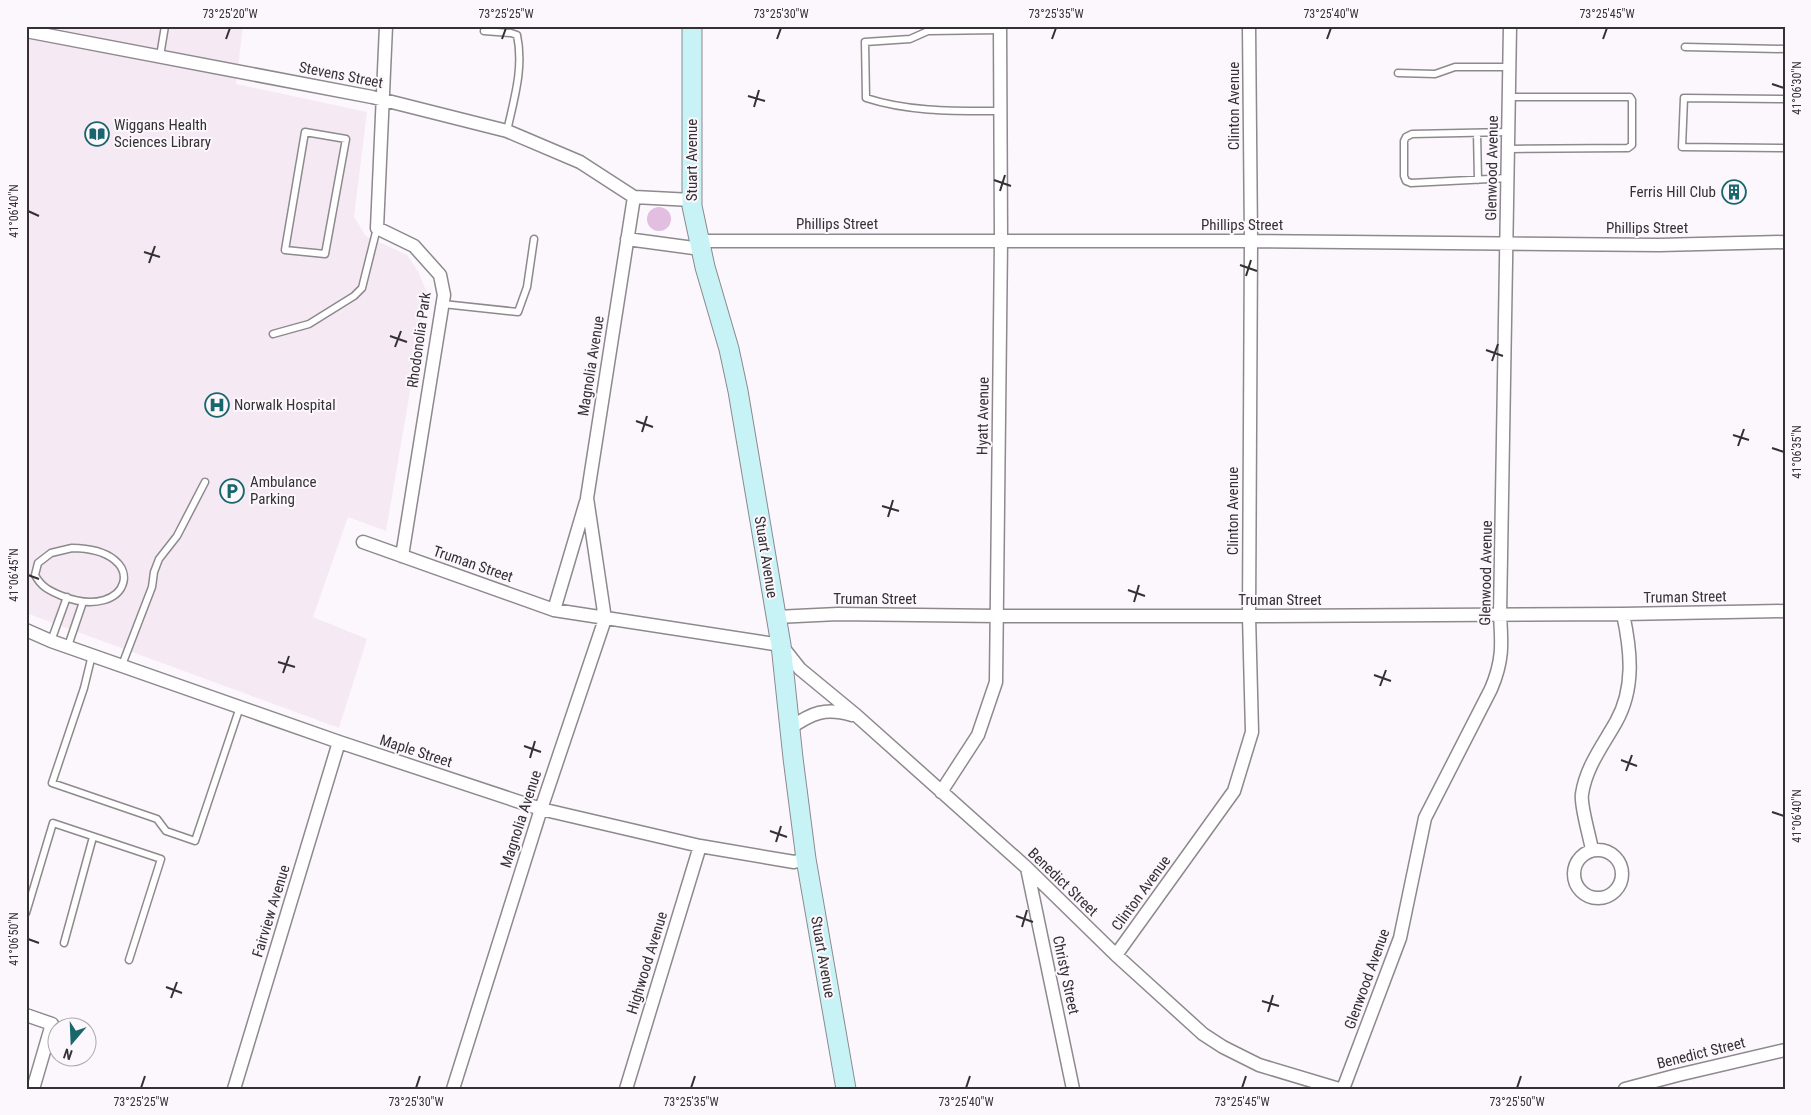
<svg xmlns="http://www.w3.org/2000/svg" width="1811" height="1115" viewBox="0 0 1811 1115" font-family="'Roboto Condensed',sans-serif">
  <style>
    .built { fill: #f5eaf4 }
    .green { fill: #e2bee1 }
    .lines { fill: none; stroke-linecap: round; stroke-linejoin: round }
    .lane-casing { stroke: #8d898d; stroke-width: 9 }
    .street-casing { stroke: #8d898d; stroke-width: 15 }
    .secondary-casing { stroke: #8d898d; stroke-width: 21 }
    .lane { stroke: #fff; stroke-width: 6 }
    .street { stroke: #fff; stroke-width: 12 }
    .secondary { stroke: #c7f3f7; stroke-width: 19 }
    .ticks { fill: none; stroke: #333133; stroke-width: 2 }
    .labels { text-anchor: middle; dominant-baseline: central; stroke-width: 4; stroke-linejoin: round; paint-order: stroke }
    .street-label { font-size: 15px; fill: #333133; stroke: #fcf7fc }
    .poi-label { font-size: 15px; fill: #333133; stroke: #fcf7fc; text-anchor: start }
    .neatline { fill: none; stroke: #333133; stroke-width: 2 }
    .ticks-label { font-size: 12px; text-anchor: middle; fill: #333133 }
  </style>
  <rect width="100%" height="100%" fill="#fcf7fc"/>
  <!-- built -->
  <path class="built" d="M26 26H243L236 84 367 112 354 217 366 236 407 255 418 271 427 293 386 531 348 517 313 617 367 639 339 728 26 613Z"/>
  <!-- green -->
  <path class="green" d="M647 219a12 12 0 1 1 24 0a12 12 0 1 1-24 0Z"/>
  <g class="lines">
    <!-- lane casing -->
    <g class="lane-casing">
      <path id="lane" d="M1000 30 928 31 910 39 865 42 866 98C909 112 955 111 1000 111
        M484 31 511 33 517 35C524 68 514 99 507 131
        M1685 47 1785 49
        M160 56 165 26
        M1398 73 1435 74 1455 67H1510
        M1785 99 1684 98 1682 147 1785 148
        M305 132 346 139 325 254 285 250Z
        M1477 133 1478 180
        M1509 149 1628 148 1632 145V100L1630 97H1509
        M1509 178 1411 183 1406 181 1404 176V141L1406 137 1412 134 1509 132
        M443 304 518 312 527 287 534 239
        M273 334 309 324 354 296 362 288 377 228
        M72 548C153 549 131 623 62 596 50 591 41 587 35 575L38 563 51 553Z
        M51 641 67 597
        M68 646 83 602
        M92 655 84 688 52 783 157 819 166 831 195 841 240 707
        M122 665 152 587 154 572 159 559 177 536 205 482
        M26 913 53 823 161 859 129 960
        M64 943 93 837"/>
    </g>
    <!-- street casing -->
    <g class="street-casing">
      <path id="street" d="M386 26 377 228 414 246 440 275 444 295 402 556
        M26 31 372 97 507 131 580 162 634 197 692 200
        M627 239 701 249
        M699 241H1251L1659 245 1785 242
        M363 542 554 610 781 645 800 669 857 716 1027 868 1116 955 1203 1034 1223 1047 1259 1065 1339 1089
        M554 610 586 502
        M776 617 838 614 997 616H1249L1623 614 1785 611
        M26 630 51 641 339 742 541 809 700 846 794 862 806 859
        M790 728C812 713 825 707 852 715
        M941 792 978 735 996 682 1001 240 1000 26
        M1592 850C1590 837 1580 805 1582 794 1586 767 1603 745 1616 722 1635 688 1631 651 1623 614
        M1574 874a24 24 0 1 1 48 0a24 24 0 1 1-48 0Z
        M1027 868 1073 1089
        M1116 955 1234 791 1252 732 1249 616 1251 241 1249 26
        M26 1015 52 1024 33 1089
        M234 1089 339 742
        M453 1089 541 809 605 619 587 498 634 197
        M626 1089 700 846
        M1343 1089 1400 938 1425 818 1491 689C1503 661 1502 645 1500 615L1510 26
        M1625 1089 1678 1075 1785 1050"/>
    </g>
    <!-- secondary casing -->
    <g class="secondary-casing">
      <path id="secondary" d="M692 26V206L705 267 729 349 738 391 781 645 793 758 806 859 846 1089"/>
    </g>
    <!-- lane -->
    <use href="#lane" class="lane"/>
    <!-- street -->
    <use href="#street" class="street"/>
    <!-- secondary -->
    <use href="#secondary" class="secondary"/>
  </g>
  <!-- ticks -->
  <path class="ticks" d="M226 39 230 28M502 39 506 28M777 39 781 28M1052 39 1056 28M1327 39 1331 28M1603 39 1607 28M1772 84 1784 88M748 96 765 101M754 107 759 90M994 180 1011 186M1000 191 1005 175M28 211 39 216M144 252 160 257M149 263 155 246M1240 265 1257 271M1246 276 1251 260M390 336 407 342M395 347 401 331M1486 350 1503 356M1492 361 1498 344M636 421 653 427M642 432 647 416M1733 435 1749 440M1738 446 1744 429M1772 448 1784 452M882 506 899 511M888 517 893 500M28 575 39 579M1128 590 1145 596M1134 602 1139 585M278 662 295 667M283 673 289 656M1374 675 1391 681M1380 686 1386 670M524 746 541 752M530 758 535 741M1621 760 1637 766M1626 771 1632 755M1772 812 1784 816M770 831 787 837M776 842 781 826M1016 916 1033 922M1022 927 1027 910M28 939 39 943M166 987 182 993M171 998 177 982M1262 1001 1279 1006M1268 1012 1273 995M141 1088 145 1076M416 1088 420 1076M691 1088 695 1076M966 1088 970 1076M1242 1088 1246 1076M1517 1088 1521 1076"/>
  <!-- icons -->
  <defs>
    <g id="library-ring" transform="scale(1.25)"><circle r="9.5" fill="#fcf7fc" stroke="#19666c" stroke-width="1.5"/><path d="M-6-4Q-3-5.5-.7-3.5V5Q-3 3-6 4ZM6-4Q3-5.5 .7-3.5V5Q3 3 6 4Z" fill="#19666c"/></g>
    <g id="building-ring" transform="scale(1.25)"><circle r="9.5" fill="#fcf7fc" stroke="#19666c" stroke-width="1.5"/><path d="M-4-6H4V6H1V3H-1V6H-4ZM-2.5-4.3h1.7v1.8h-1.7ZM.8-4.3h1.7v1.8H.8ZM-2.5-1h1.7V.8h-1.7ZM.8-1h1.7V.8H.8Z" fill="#19666c"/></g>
    <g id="hospital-ring" transform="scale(1.25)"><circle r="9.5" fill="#fcf7fc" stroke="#19666c" stroke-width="1.5"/><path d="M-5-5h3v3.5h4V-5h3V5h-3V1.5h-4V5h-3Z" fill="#19666c"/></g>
    <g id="parking-ring" transform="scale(1.25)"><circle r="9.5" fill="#fcf7fc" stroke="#19666c" stroke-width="1.5"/><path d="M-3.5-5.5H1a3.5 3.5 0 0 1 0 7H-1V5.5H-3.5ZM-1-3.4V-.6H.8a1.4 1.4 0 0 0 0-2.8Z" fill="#19666c"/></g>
  </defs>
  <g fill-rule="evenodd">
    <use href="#library-ring" x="97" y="134"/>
    <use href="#building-ring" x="1734" y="192"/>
    <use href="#hospital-ring" x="217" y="405"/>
    <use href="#parking-ring" x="232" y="491"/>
  </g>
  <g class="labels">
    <!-- street labels -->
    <g class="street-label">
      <text transform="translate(341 75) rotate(11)">Stevens Street</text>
      <text transform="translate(1234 106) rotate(-90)">Clinton Avenue</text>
      <text transform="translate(692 160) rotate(-90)">Stuart Avenue</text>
      <text transform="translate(1492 168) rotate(-89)">Glenwood Avenue</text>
      <text x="837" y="224">Phillips Street</text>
      <text x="1242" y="225">Phillips Street</text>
      <text x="1647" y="228">Phillips Street</text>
      <text transform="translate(419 340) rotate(-82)">Rhodonolia Park</text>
      <text transform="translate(591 366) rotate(-81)">Magnolia Avenue</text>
      <text transform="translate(983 416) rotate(-89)">Hyatt Avenue</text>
      <text transform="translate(1233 511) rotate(-90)">Clinton Avenue</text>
      <text transform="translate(766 557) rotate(81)">Stuart Avenue</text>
      <text transform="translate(473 564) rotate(19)">Truman Street</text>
      <text transform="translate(1486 573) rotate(-89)">Glenwood Avenue</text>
      <text transform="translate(1685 597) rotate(-1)">Truman Street</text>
      <text x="875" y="599">Truman Street</text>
      <text x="1280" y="600">Truman Street</text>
      <text transform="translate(416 751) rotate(18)">Maple Street</text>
      <text transform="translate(521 819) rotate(-72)">Magnolia Avenue</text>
      <text transform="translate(1063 882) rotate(44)">Benedict Street</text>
      <text transform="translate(1141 893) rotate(-54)">Clinton Avenue</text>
      <text transform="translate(271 911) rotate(-73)">Fairview Avenue</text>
      <text transform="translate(823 957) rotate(80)">Stuart Avenue</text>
      <text transform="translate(647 963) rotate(-73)">Highwood Avenue</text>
      <text transform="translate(1066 975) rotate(78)">Christy Street</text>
      <text transform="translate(1367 979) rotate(-70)">Glenwood Avenue</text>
      <text transform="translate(1701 1053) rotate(-14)">Benedict Street</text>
    </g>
    <!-- poi labels -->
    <g class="poi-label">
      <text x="114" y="125">Wiggans Health<tspan x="114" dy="17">Sciences Library</tspan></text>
      <text x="1716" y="192" text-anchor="end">Ferris Hill Club</text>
      <text x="234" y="405">Norwalk Hospital</text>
      <text x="250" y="482">Ambulance<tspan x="250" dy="17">Parking</tspan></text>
    </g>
  </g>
  <!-- border -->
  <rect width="1811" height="1115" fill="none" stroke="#fcf7fc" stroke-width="55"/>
  <!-- north arrow -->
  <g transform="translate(72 1042) rotate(199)"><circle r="24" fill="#fcf7fc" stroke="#aca8ac"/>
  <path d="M0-4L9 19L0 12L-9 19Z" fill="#19666c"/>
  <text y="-8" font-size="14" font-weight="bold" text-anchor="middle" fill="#333133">N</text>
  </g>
  <rect x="28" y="28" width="1756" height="1060" class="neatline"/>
  <g class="ticks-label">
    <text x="230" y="18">73°25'20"W</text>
    <text x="506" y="18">73°25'25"W</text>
    <text x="781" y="18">73°25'30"W</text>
    <text x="1056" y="18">73°25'35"W</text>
    <text x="1331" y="18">73°25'40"W</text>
    <text x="1607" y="18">73°25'45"W</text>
    <text transform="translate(1797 88) rotate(-90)" y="4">41°06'30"N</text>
    <text transform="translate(14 211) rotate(-90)" y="4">41°06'40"N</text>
    <text transform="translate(1797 452) rotate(-90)" y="4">41°06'35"N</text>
    <text transform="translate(14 575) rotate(-90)" y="4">41°06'45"N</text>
    <text transform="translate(1797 816) rotate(-90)" y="4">41°06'40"N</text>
    <text transform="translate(14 939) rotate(-90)" y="4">41°06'50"N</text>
    <text x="141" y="1106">73°25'25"W</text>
    <text x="416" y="1106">73°25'30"W</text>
    <text x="691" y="1106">73°25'35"W</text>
    <text x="966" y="1106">73°25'40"W</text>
    <text x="1242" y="1106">73°25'45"W</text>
    <text x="1517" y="1106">73°25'50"W</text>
  </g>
</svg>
